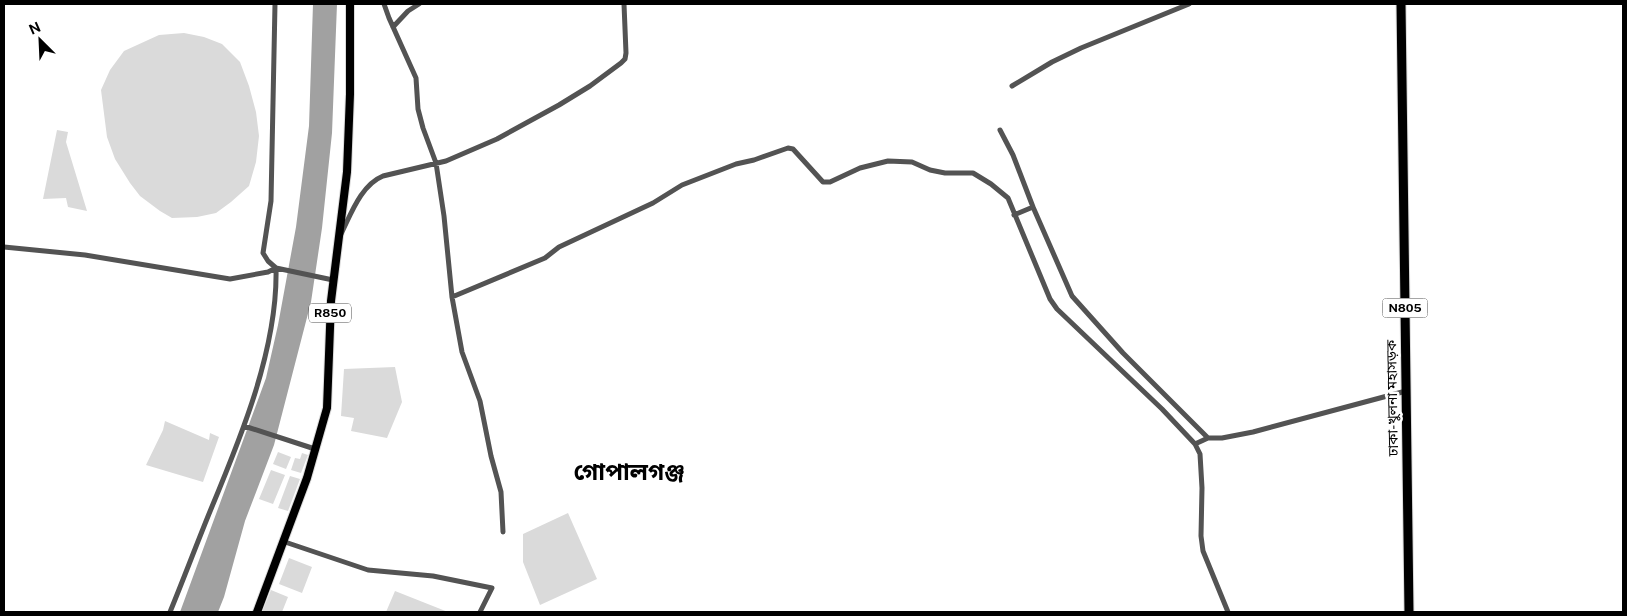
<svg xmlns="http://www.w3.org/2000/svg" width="1627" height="616" viewBox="0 0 1627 616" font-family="'Public Sans','Noto Sans Bengali',sans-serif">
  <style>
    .green { fill: #dadada }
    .water { fill: #a1a1a1 }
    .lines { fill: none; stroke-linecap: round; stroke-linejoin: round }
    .primary-casing { stroke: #dbdbdb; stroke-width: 10 }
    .highway-casing { stroke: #dbdbdb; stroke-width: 11 }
    .street { stroke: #535353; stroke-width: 5 }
    .primary { stroke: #000; stroke-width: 8 }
    .highway { stroke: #000; stroke-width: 9 }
    .labels { text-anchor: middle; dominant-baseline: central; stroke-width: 5; stroke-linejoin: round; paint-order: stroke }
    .shield { fill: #fff; stroke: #4c4c4c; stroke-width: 1 }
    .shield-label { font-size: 12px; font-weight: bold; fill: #000 }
    .street-label { font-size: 14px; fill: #000; stroke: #fff }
    .town-label { font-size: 24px; font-weight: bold; fill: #000; stroke: #fff }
  </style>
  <rect width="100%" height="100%" fill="#fff"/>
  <!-- green -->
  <path class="green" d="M184 33 204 37 222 44 240 62 249 86 256 112 259 136 256 162 249 186 231 202 216 213 197 217 172 218 160 211 140 196 130 183 115 159 107 137 101 90 110 70 124 51 159 35Z
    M57 130 68 132 66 142 87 211 68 207 66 198 43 199Z
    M395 367 402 402 387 438 351 431 354 418 341 416 344 369Z
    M165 421 209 440 210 433 219 437 203 482 146 465 163 430Z
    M278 452 291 457 286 469 273 464Z
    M302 453 308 455 301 473 291 470 295 458 300 459Z
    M271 470 285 475 273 504 259 499Z
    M290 476 300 479 288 511 278 508Z
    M568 513 597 579 540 605 523 562V534Z
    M289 558 312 567 302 593 279 584Z
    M271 590 288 597 282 612H262Z
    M395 591 448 612H386Z"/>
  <!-- water -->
  <path class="water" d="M313 4H337L332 133 322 228 311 302 274 445 245 521 224 597 218 612H180L266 378 278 325 296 227 309 126Z"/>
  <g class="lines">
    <!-- primary casing -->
    <g class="primary-casing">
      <path id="primary" d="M257 612 307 478 327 408 331 301 347 172 350 94V4"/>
    </g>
    <!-- highway casing -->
    <g class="highway-casing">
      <path id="highway" d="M1401 4 1409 612"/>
    </g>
    <!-- street -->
    <path class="street" d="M275 4 271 201 263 253 268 261 276 268 333 280
      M384 4 389 18 416 78 418 109 423 128 436 163 444 216 452 297 462 352 480 401 491 456 501 492 503 532
      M393 27 408 11 419 4
      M1012 86 1052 62 1081 48 1189 4
      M1000 130 1013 155 1033 207
      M1014 215 1033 207 1072 296 1123 353 1208 438H1222L1253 432 1406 391
      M341 234C351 214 361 185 383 176L446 161 497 139 559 105 590 86 621 63 625 59 626 53 624 4
      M4 247 85 255 230 279 268 272 276 268
      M452 297 545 258 559 247 653 203 682 185 736 164 754 160 788 148 793 149 823 182H830L860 168 888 161 912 162 930 170 945 173H973L991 184 1008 198 1050 299 1057 309 1162 409 1195 444 1200 454 1202 488 1201 536 1203 551 1228 612
      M244 426 315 449
      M1195 444 1208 438
      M285 542 368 570 433 576 492 588 480 612
      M170 612C184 578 197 543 211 509 241 437 278 348 276 268"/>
    <!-- primary -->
    <use href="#primary" class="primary"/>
    <!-- highway -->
    <use href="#highway" class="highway"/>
  </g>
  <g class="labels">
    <!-- shield labels -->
    <g class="shield">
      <rect x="1382.5" y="298.5" width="45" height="19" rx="4"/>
      <rect x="309" y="303.5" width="42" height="19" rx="4"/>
    </g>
    <g class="shield-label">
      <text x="1405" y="308">N805</text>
      <text x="330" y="313">R850</text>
    </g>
    <!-- street labels -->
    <g class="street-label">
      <text transform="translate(1392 398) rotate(-91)">ঢাকা-খুলনা মহাসড়ক</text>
    </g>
    <!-- town labels -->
    <g class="town-label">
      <text x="629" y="471">গোপালগঞ্জ</text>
    </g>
  </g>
  <!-- border -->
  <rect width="1627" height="616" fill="none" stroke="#000000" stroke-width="10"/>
  <!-- north arrow -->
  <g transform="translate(40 40) rotate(336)" stroke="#ffffff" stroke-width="4" paint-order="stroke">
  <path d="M0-4L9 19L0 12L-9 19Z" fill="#000000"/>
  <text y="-8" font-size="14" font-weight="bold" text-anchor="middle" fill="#000000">N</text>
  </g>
</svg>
